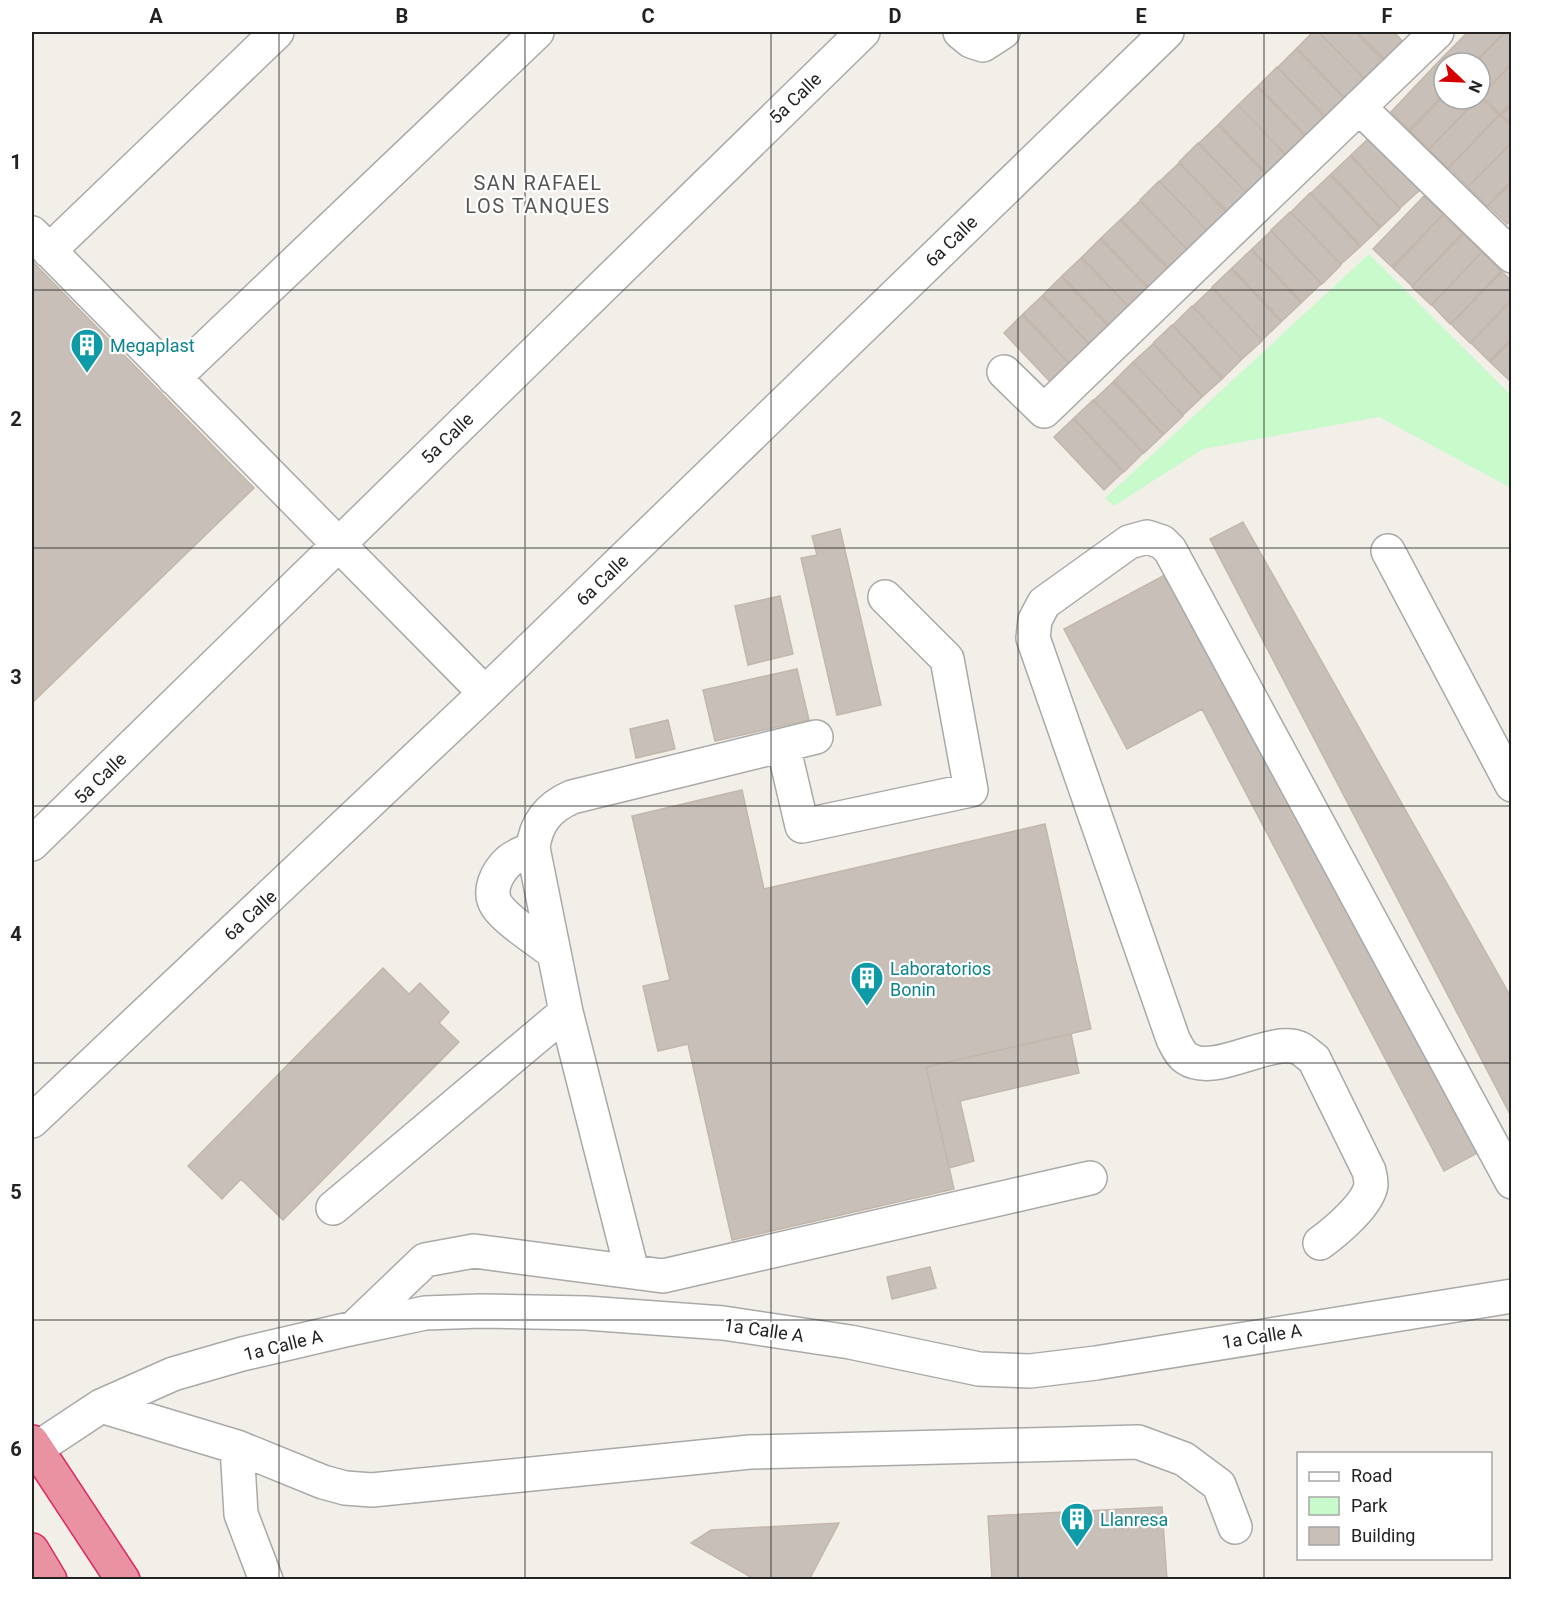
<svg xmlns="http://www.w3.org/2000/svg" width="1543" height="1611" viewBox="0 0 1543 1611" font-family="Roboto,sans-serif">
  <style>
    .park { fill: #c8facc }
    .building { fill: #c7bfb8; stroke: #c4b6ab; stroke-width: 1.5 }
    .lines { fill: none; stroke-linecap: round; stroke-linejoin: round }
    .minor-casing { stroke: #a9a9a9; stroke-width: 36 }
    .highway-casing { stroke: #dc2a67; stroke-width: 36 }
    .minor { stroke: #fff; stroke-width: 33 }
    .highway { stroke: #e892a2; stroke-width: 33 }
    .grid { fill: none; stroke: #222; stroke-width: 1.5; stroke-opacity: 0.55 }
    .labels { text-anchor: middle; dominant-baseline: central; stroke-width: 4.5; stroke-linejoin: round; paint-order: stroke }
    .street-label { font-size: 18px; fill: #222; stroke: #fff }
    .culture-label { font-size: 18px; fill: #0d838f; stroke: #fff; text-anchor: start }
    .neighbourhood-label { font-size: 20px; letter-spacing: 1.5px; fill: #555; stroke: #fff }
    .neatline { fill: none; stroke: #222; stroke-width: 2 }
    .grid-label { font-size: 20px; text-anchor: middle; font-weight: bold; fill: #222 }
  </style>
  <rect width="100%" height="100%" fill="#f2efe9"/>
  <!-- park -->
  <path class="park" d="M1369 254 1511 395V488L1379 417 1203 449 1114 506 1105 498Z"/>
  <!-- building -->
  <path class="building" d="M1313 32H1318L1367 82 1347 100 1297 48Z
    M1319 32H1355L1386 63 1367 81Z
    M1357 32H1394L1405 44 1387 62Z
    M1468 32H1504L1474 63H1447L1442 58Z
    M1506 32H1512V63L1481 95 1480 63H1475Z
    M1296 49 1347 101 1328 119 1278 67Z
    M1441 59 1446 63H1444V94L1409 130 1391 112Z
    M1512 64V102L1500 114 1481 96Z
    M1277 67 1327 120 1309 138 1258 86Z
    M1257 87 1308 139 1289 158 1238 105Z
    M1444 96V99H1477L1429 149 1410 131Z
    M1480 97 1499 115 1448 168 1429 150Z
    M1512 104V125L1501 115Z
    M1238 105 1288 158 1269 176 1219 124Z
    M1500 115 1512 127V142L1468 187 1449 168Z
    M1218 125 1268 177 1250 196 1199 143Z
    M1370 137 1420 190 1400 208 1351 155Z
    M1198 143 1249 196 1230 214 1179 162Z
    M1512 143V180L1487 206 1468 187Z
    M1350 156 1400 209 1381 227 1331 174Z
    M1179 163 1229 215 1210 234 1160 181Z
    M1330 175 1380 228 1361 246 1311 193Z
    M1159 181 1210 234 1191 253 1140 200Z
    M1512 182V220L1507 224 1488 206Z
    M1310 193 1360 247 1341 264 1291 212Z
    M1424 196 1443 214 1392 267 1373 249Z
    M1140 201 1190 253 1172 272 1121 219Z
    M1290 212 1341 265 1322 284 1271 230Z
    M1443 215 1462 233 1412 286 1393 268Z
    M1120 220 1171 272 1152 291 1101 238Z
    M1271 231 1321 284 1302 302 1252 249Z
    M1463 234 1482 252 1431 305 1412 287Z
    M1100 239 1151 291 1132 310 1082 257Z
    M1251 250 1301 303 1282 321 1232 268Z
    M1482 252 1501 271 1450 324 1432 305Z
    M1081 258 1132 310 1113 329 1062 276Z
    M32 261 254 488 32 703Z
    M1231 269 1281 322 1262 340 1212 287Z
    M1502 272 1512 281V299L1470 343 1451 324Z
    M1061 277 1112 330 1093 347 1043 295Z
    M1212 288 1262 341 1242 359 1193 306Z
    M1042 296 1093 348 1073 367 1023 314Z
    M1512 300V338L1489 361 1471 343Z
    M1192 306 1242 359 1223 378 1173 325Z
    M1022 315 1073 368 1054 386 1004 333Z
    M1172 325 1222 379 1203 396 1153 343Z
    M1512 340V377L1509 380 1490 362Z
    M1153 344 1202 397 1183 415 1133 362Z
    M1133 362 1183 416 1164 434 1114 381Z
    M1113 382 1163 435 1144 453 1094 400Z
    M1093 400 1143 453 1124 472 1074 418Z
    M1073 419 1123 472 1104 490 1054 437Z
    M1243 522 1512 999V1118L1210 539Z
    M840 529 881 705 837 715 801 558 817 555 812 536Z
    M1176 569 1481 1151 1444 1171 1202 709 1127 749 1064 629Z
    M780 596 793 654 748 665 735 606Z
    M797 669 809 720 715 741 703 690Z
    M668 720 675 749 636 758 630 729Z
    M742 790 764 889 1045 824 1091 1029 926 1067 954 1189 732 1240 688 1044 658 1051 643 986 670 980 632 816Z
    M383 968 409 994 420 983 449 1012 439 1023 459 1042 283 1220 241 1179 222 1199 188 1166Z
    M1071 1034 1079 1073 960 1101 974 1161 949 1168 926 1067Z
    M930 1267 936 1288 892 1299 887 1277Z
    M1162 1507 1167 1580H992L988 1516Z
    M839 1523 809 1580H756L691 1543 711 1530Z"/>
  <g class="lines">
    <!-- minor casing -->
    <g class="minor-casing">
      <path id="minor" d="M960 32 971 41 983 45 1003 32
        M1359 107 1512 256
        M32 233 485 693
        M49 251 277 32
        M1004 372 1044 411 1437 32
        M174 378 537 32
        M1388 551 1512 785
        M783 745 802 826 971 790 947 659 885 597
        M32 844 863 32
        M533 848C526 852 516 855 509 861 497 872 487 891 497 906 507 921 539 941 554 953
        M32 1121 485 693 1167 32
        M333 1208 566 1012
        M1320 1243C1335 1232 1368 1205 1371 1185 1371 1181 1370 1175 1369 1171L1314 1059C1309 1056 1304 1050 1299 1048 1269 1036 1215 1078 1186 1058 1180 1054 1176 1045 1173 1039L1033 638 1035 620 1044 603 1129 542 1147 537 1162 542 1170 550 1512 1182
        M632 1271 566 1012 533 848C536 822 549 807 572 797L816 737
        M355 1327 425 1260 474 1251 663 1276 1090 1178
        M101 1406 237 1447 323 1482 345 1488 372 1490 750 1452 1138 1442 1184 1459 1219 1485 1235 1527
        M237 1447 241 1514 266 1580
        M36 1449 101 1406 173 1374 242 1354 345 1330 425 1313 481 1311 586 1313 723 1323 850 1342 979 1369 1030 1371 1096 1363 1512 1296"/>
    </g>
    <!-- highway casing -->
    <g class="highway-casing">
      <path id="highway" d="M32 1442 123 1580
        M32 1550 50 1580"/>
    </g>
    <!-- minor -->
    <use href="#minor" class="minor"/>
    <!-- highway -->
    <use href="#highway" class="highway"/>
  </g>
  <!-- grid -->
  <path class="grid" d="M279 32V1580M525 32V1580M771 32V1580M1018 32V1580M1264 32V1580M32 290H1512M32 548H1512M32 806H1512M32 1063H1512M32 1320H1512"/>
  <!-- icons -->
  <defs>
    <g id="building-pin" transform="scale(1.725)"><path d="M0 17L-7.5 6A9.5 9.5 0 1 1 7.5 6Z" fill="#0f9aa8" stroke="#fff"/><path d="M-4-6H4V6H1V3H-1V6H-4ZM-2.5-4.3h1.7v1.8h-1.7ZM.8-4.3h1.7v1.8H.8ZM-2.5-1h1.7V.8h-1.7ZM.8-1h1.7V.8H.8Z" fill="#fff"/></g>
  </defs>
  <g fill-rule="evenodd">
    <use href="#building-pin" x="87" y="345"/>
    <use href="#building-pin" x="867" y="978"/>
    <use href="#building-pin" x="1077" y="1519"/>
  </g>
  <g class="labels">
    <!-- street labels -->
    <g class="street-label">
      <text transform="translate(795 98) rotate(-44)">5a Calle</text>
      <text transform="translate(951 241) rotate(-44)">6a Calle</text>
      <text transform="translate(447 438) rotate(-44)">5a Calle</text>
      <text transform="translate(602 580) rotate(-44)">6a Calle</text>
      <text transform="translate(100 778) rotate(-44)">5a Calle</text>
      <text transform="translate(250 915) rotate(-43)">6a Calle</text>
      <text transform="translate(764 1330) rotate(8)">1a Calle A</text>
      <text transform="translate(1262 1336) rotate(-9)">1a Calle A</text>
      <text transform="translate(283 1345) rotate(-14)">1a Calle A</text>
    </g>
    <!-- culture labels -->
    <g class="culture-label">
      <text x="110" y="345">Megaplast</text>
      <text x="890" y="968">Laboratorios<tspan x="890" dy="21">Bonin</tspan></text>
      <text x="1100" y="1519">Llanresa</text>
    </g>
    <!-- neighbourhood labels -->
    <g class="neighbourhood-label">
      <text x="538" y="183">SAN RAFAEL<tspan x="538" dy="23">LOS TANQUES</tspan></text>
    </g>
  </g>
  <!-- border -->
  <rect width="1543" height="1611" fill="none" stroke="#ffffff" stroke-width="66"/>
  <!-- legend -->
  <rect x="1297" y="1452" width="195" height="108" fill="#ffffff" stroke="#a7a7a7" stroke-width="1.5"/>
  <rect x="1309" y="1472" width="30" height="9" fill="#ffffff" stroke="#a7a7a7" stroke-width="1.5"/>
  <text x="1351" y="1482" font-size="18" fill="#222222">Road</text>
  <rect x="1309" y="1497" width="30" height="18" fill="#c8facc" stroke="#a7a7a7" stroke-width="1.5"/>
  <text x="1351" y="1512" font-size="18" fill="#222222">Park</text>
  <rect x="1309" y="1527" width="30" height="18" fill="#c7bfb8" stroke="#a7a7a7" stroke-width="1.5"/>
  <text x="1351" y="1542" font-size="18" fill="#222222">Building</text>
  <!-- north arrow -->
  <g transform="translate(1462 81) rotate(113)"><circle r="28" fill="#ffffff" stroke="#a7a7a7" stroke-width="1.5"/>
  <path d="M0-4.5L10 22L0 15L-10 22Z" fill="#d40000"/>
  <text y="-9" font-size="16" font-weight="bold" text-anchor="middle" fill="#222222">N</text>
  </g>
  <rect x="33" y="33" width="1477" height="1545" class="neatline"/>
  <g class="grid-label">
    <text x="156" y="23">A</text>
    <text x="402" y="23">B</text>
    <text x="648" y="23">C</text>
    <text x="895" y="23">D</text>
    <text x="1141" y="23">E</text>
    <text x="1387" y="23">F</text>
    <text x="16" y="169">1</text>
    <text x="16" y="426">2</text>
    <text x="16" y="684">3</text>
    <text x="16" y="941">4</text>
    <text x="16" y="1199">5</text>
    <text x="16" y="1456">6</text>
  </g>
</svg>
